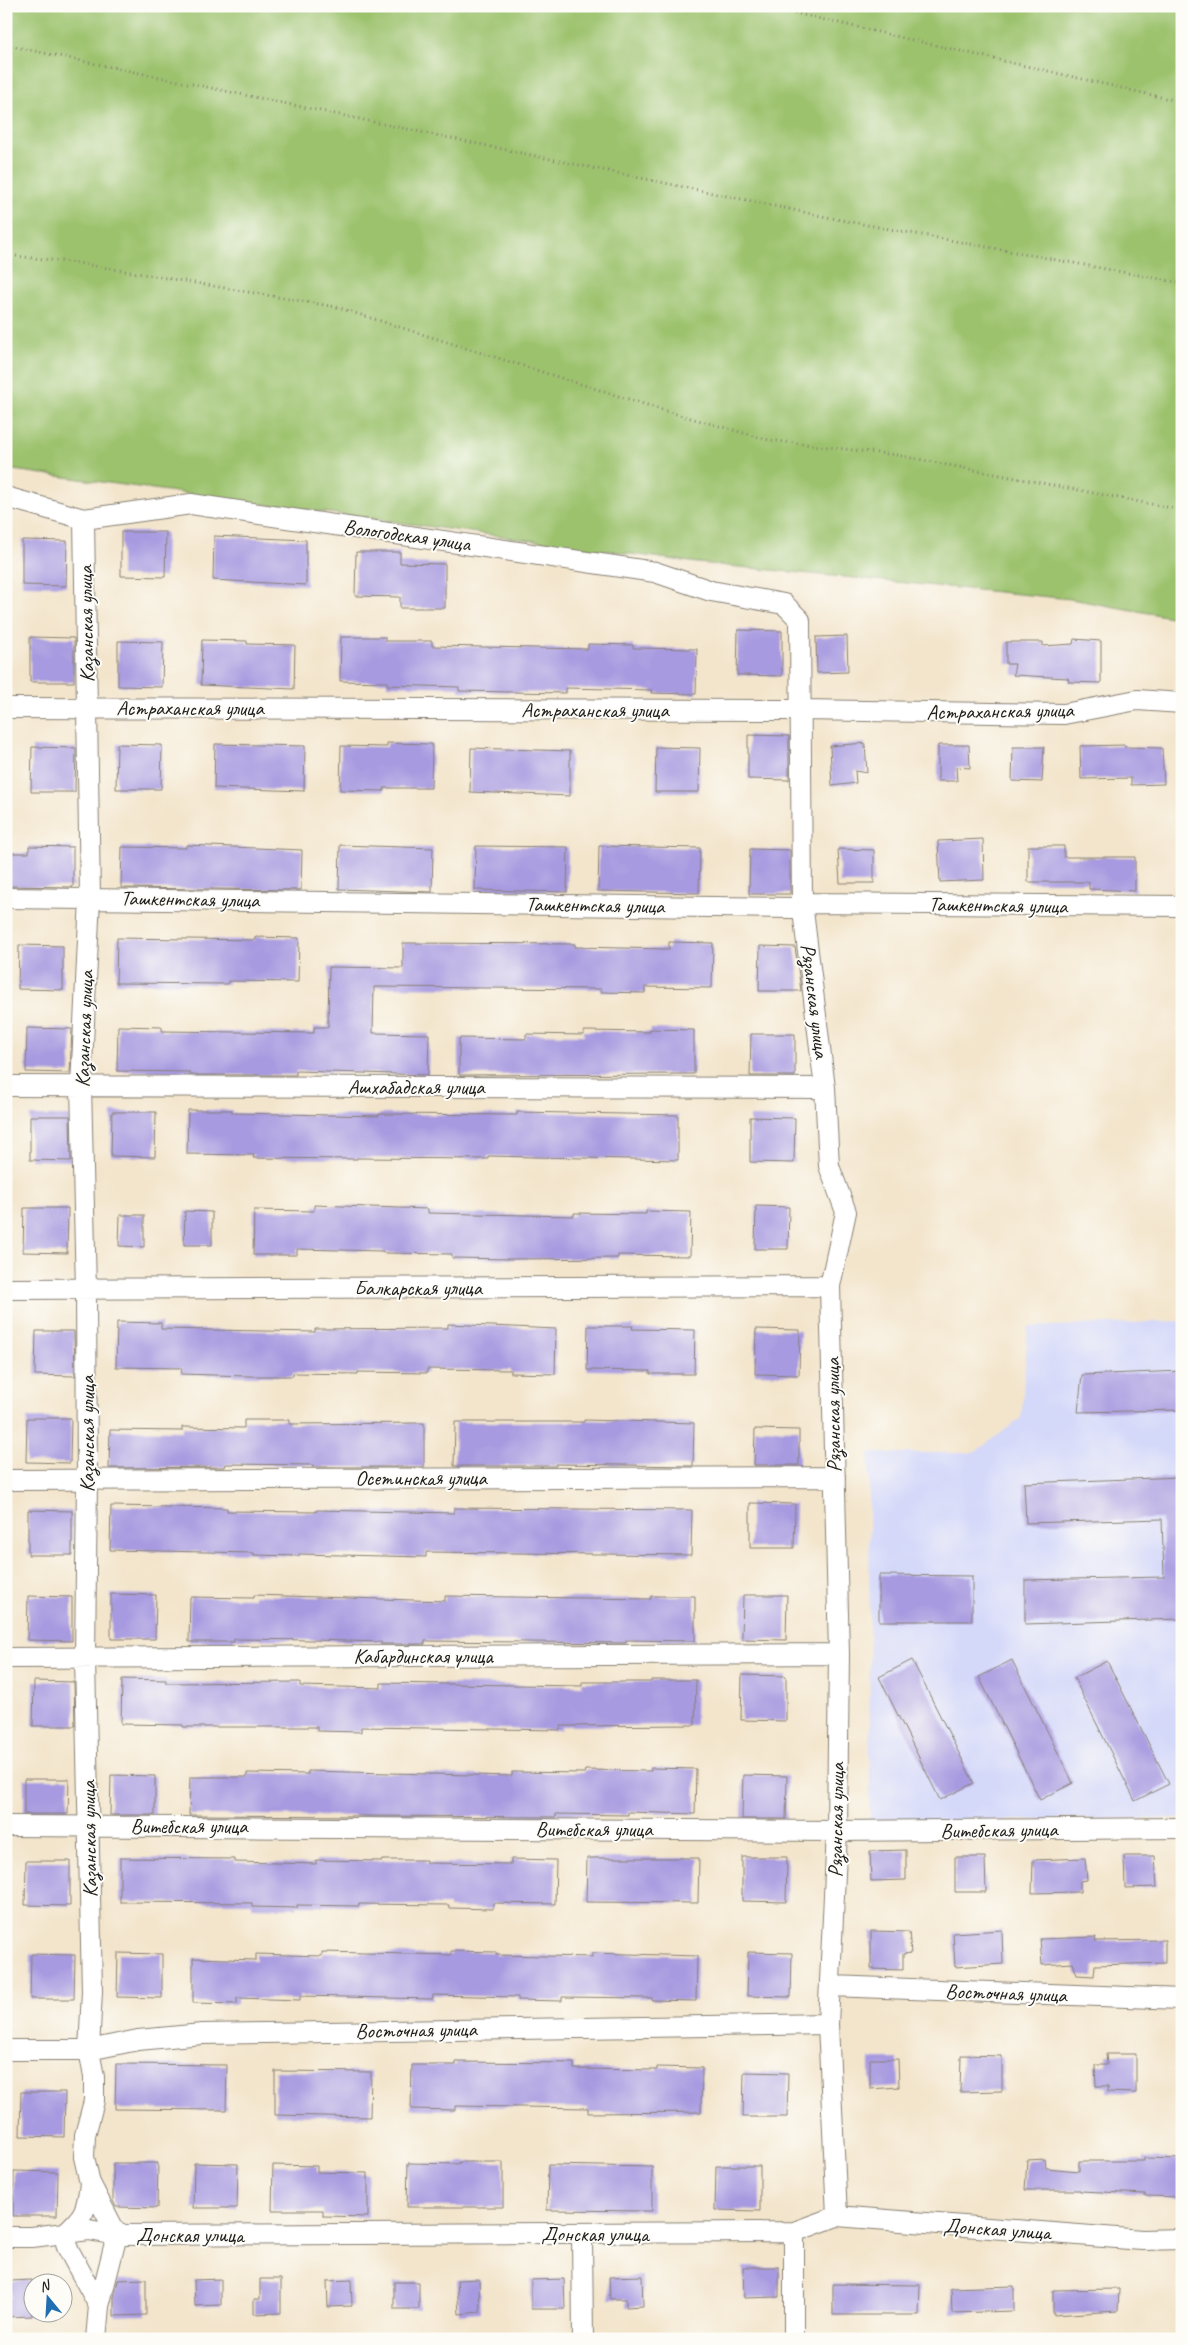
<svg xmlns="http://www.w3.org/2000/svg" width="1188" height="2345" viewBox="0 0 1188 2345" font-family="Caveat,sans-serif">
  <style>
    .built { fill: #d4d8f9 }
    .green { fill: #9cc26d; stroke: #5c6f44 }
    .building { fill: #a79ae0 }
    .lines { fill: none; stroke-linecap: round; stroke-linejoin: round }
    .minor-casing { stroke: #888074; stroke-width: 22 }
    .path { stroke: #888074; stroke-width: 3; stroke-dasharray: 1 4; stroke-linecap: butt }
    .minor { stroke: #fff; stroke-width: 20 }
    .labels { text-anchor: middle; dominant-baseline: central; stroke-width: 4; stroke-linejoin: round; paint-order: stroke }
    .street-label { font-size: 21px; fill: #1c1c1c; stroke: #fdfcf7 }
  </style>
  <rect width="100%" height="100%" fill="#fdfcf7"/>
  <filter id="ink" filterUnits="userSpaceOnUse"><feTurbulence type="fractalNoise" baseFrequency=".02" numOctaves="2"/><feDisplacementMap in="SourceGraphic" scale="10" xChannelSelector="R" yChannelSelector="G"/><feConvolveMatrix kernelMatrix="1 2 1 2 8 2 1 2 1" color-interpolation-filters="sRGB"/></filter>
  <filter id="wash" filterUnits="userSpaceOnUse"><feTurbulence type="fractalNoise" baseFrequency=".0096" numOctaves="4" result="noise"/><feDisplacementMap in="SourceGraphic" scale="20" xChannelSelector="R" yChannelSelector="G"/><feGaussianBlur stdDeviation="1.12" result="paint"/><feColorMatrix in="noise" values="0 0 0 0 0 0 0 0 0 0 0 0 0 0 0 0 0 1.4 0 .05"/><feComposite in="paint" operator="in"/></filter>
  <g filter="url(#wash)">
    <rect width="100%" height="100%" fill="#f3e5cc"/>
    <!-- built -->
    <path class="built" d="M1182 1321V1818L870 1822 869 1453H974L1021 1418 1028 1327Z"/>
    <!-- green -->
    <path class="green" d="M6 6H1182V619L1071 599 698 563 6 469Z"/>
    <g id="blocks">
      <!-- building -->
      <path class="building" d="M121 532H166L165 577 121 576Z
        M214 536 306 540V585L213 580Z
        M22 540 67 541 66 586 22 585Z
        M356 552H400V563L445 564V608H400V597L355 596Z
        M738 630 782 631V676L737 675Z
        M847 636 848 672 817 673 816 637Z
        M30 637 74 638V682H30Z
        M341 637H385V641H432V646L588 649V644L633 645V648L697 649 696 694 651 693 652 690 566 688V693L459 691V687L387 685V682L340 681Z
        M1074 639 1101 641V683L1069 682 1068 678 1013 675 1015 664H1006V642H1043V646L1073 644Z
        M202 640 247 641V644L295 645 294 689 201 685Z
        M118 641 163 642 162 687 118 686Z
        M748 735 789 736V780L748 779Z
        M387 743 432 744 431 788H384V791L340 790 341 746 387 747Z
        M865 743 867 773 855 771 856 783 832 786 830 746Z
        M117 744 162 745 161 789H116Z
        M215 744 305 746 304 791 214 788Z
        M938 745H969L970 768 956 767 957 781H938Z
        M1125 745V747L1162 748 1164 784 1131 785V778L1081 779 1080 746Z
        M32 747 76 748 75 792H31Z
        M656 747 700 748 699 792H655Z
        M1013 747H1044L1042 782 1012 781Z
        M471 748 570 751V796L470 792Z
        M983 839 984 880 940 882 938 841Z
        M186 845 302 850 301 890 121 888 122 847 186 848Z
        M340 845 433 848 432 892 339 889Z
        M29 846 73 847V887L6 886V853H29Z
        M476 846 568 847 567 892 475 890Z
        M599 846 700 848 699 893 598 891Z
        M1028 846H1064V857H1135V891L1089 889V882H1028Z
        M750 849 790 850V894H749Z
        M838 849 874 850V883H840Z
        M255 937 299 938 298 982 228 981V984L116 983 117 938 255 940Z
        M669 942 713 943 712 988 645 987V993L601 992V989L374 987 373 1033 429 1034 428 1075 296 1071V1075H190V1072L117 1071 118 1026 162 1027V1031L314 1033V1027H328L329 967 403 968V943L575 944V947L669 949Z
        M19 945 63 946V990L18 989Z
        M760 946 795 947 801 991H759Z
        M27 1028 72 1029 70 1073 26 1072Z
        M650 1029 694 1030V1074L459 1075V1038L526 1039V1034L584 1035V1031L650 1032Z
        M751 1034H795V1076H750Z
        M188 1110H232V1113L379 1116V1114L517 1115V1112L678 1115V1160L488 1156V1159L357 1158V1159L253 1158 254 1155 187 1154Z
        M112 1112H156L155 1157 111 1156Z
        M30 1116H70L71 1161 30 1160Z
        M750 1117 795 1118 794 1163 750 1162Z
        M314 1205 428 1209V1213L574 1216V1213L646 1214V1211L691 1212 690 1256 618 1255V1258L512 1259 452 1258V1254L383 1253V1251L297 1249V1255H253L254 1210 314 1211Z
        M756 1206 789 1207 788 1249H755Z
        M24 1208H68L67 1253 23 1252Z
        M185 1211 212 1212V1245H184Z
        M120 1215H144V1247L119 1246Z
        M117 1322 161 1323V1329L315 1332V1329L448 1328V1324L556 1329 555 1374 511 1373V1370L427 1369V1373L358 1372V1374L293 1373V1376H248L181 1374 182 1368 116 1367Z
        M588 1326H633L632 1329 695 1330 694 1374H650V1371L587 1370Z
        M756 1329 800 1330 799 1375 755 1374Z
        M36 1331H74L75 1376 35 1375Z
        M1182 1371V1410L1078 1412 1082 1375Z
        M27 1418H71L70 1463 26 1462Z
        M244 1420H289V1424L424 1423V1467H313V1465L226 1464 225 1467 109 1468 110 1430 182 1431V1427L244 1428Z
        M584 1420 694 1423 693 1466 556 1464V1466H454L455 1422H584Z
        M755 1429 799 1430V1465H754Z
        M1182 1477V1619L1025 1624V1580L1164 1577 1162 1519 1026 1523 1024 1483Z
        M750 1503 795 1504 794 1548H750Z
        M111 1506 227 1508V1511L316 1512 317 1510 454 1513V1508L692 1510 691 1555 426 1552V1557L299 1554V1556L254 1555V1553L110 1550Z
        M28 1510 72 1511V1555H28Z
        M879 1575 972 1576V1621H879Z
        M111 1594 156 1595 155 1639H111Z
        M254 1595 445 1601V1596L651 1599V1596H695V1641L626 1640V1643L425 1641V1644H381V1642L313 1640 234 1639V1642H189L190 1597 254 1598Z
        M743 1595H787L786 1640 742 1639Z
        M28 1596 72 1597V1641L27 1640Z
        M912 1660 974 1783 940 1800 879 1677Z
        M1012 1660 1073 1783 1040 1800 979 1677Z
        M1107 1661 1169 1784 1135 1801 1074 1678Z
        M742 1675 786 1676V1721L741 1720Z
        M122 1679 166 1680V1683L300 1682V1686L381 1688V1683L582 1686V1682H651V1680H696L695 1725 561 1726 560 1730 361 1727V1732L317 1731V1727H183V1725L121 1724Z
        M34 1681 74 1682 75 1726H33Z
        M651 1768 696 1769 695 1814 628 1812V1815L556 1814V1817L189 1815 190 1777H247V1773L308 1774V1771L512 1776V1772L584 1773 585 1770 651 1771Z
        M111 1775 155 1776V1815H110Z
        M743 1775 787 1776 786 1819H742Z
        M24 1779H69L68 1814H24Z
        M906 1850V1880L871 1881 870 1851Z
        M1124 1856H1155L1157 1887 1125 1888Z
        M742 1857H787L786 1902 742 1901Z
        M955 1857H985L986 1892H955Z
        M120 1858 235 1859V1862L316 1864V1860L382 1861V1860H426V1863L511 1864V1859L556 1860 555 1904 493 1903V1909L449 1908V1905L359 1904V1906L297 1905V1908L252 1907V1903L120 1902Z
        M587 1858H699L698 1903 586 1902Z
        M1085 1858 1087 1880 1080 1881V1892L1032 1893 1033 1860Z
        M26 1861H70V1906L25 1905Z
        M1002 1930 1003 1964 955 1967 953 1933Z
        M871 1931 909 1932 911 1953 903 1954V1970L871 1969Z
        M1096 1937 1095 1941 1165 1940V1963L1095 1965 1094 1976 1077 1975 1073 1963 1042 1965 1040 1939Z
        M451 1951 496 1952V1955L592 1957V1953L697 1956 696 2001 652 2000V1998L562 1997V2001L518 2000V1997L433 1995V1999L300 1996V2000L237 1998V2004L193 2003V1958L256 1960V1954L322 1956V1952L451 1955Z
        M748 1952 792 1953 791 1997 747 1996Z
        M118 1953 162 1954V1998L117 1997Z
        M31 1954 75 1955 74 1999H30Z
        M1106 2054H1136V2093L1108 2092V2086H1096L1095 2065H1107Z
        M961 2055 1002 2056V2091L960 2092Z
        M870 2059H898L899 2087 870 2089Z
        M456 2062 574 2063V2069L657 2070V2067L702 2068 701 2112 588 2113V2108L455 2106V2110L411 2109 412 2065H456Z
        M116 2064 227 2065 226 2110 115 2109Z
        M275 2071 371 2072 370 2117 275 2115Z
        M744 2072 788 2073 787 2117H743Z
        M21 2092H65L64 2137 20 2136Z
        M1144 2158 1182 2159V2197L1145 2196V2194L1080 2191V2190H1025L1027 2160 1045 2159 1046 2168 1079 2171V2161H1144Z
        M459 2162H503V2207H407L408 2163 459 2164Z
        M113 2163H158L157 2208 116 2207 113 2201Z
        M194 2163 238 2164 237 2208H193Z
        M273 2165 317 2166V2172L368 2173V2217L323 2216V2210H272Z
        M548 2165 652 2167V2211L547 2210Z
        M716 2166H760V2211L715 2210Z
        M14 2171 58 2172 57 2216H13Z
        M743 2267H779V2297L744 2298Z
        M642 2276 643 2306 626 2307V2299H610L609 2277Z
        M146 2279V2315L114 2316V2297L118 2280Z
        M221 2279V2305L195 2306 194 2280Z
        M260 2279H281V2313L254 2314V2299H260Z
        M479 2279 480 2312 459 2314 457 2280Z
        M564 2279 565 2309H531V2280Z
        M32 2280V2316L6 2317V2298H11L10 2281Z
        M351 2280 352 2306 328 2307 327 2281Z
        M394 2282H419V2309H394Z
        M833 2284 920 2285 919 2315H833Z
        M1014 2286V2311L952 2313 951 2288Z
        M1119 2289 1118 2311 1053 2315V2290Z"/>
    </g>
  </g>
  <g filter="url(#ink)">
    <use href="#blocks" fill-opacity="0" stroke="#888074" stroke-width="1"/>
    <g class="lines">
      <!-- minor casing -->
      <g class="minor-casing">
        <path id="minor" d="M6 497 84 519 191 504 655 572 711 591 784 604 800 620 802 903 825 1088 829 1166 846 1212 830 1286 839 1654 837 1831 828 2024 837 2216
          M84 519 90 898 81 1086 86 1290 87 1479 85 1658 92 1991 89 2050 94 2077V2101L85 2135 84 2157 90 2183 117 2235 99 2306 96 2339
          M6 708 802 710 1064 714 1137 700 1182 703
          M6 898 793 908 802 903 1182 906
          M6 1086 825 1088
          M6 1289 830 1286
          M6 1480 835 1477
          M6 1658 839 1654
          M6 1826 837 1831 1182 1828
          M831 1986 1182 1999
          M6 2050H89L138 2040 202 2034 828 2024
          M90 2183C87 2211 84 2216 64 2234L67 2247 99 2306
          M794 2232V2339
          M582 2234 583 2339
          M6 2237H32L89 2230 117 2235 794 2232 837 2216 1142 2240 1182 2239"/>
      </g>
      <!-- path -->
      <path class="path" d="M765 6 1182 102
        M6 45 846 221 1182 283
        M6 255 78 263 336 307 669 412 769 440 896 455 1182 510"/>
      <!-- minor -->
      <use href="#minor" class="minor"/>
    </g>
  </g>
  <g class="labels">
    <!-- street labels -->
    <g class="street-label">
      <text transform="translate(407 535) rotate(8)">Вологодская улица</text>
      <text transform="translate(86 624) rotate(-91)">Казанская улица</text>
      <text x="190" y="708">Астраханская улица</text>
      <text x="595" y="710">Астраханская улица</text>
      <text transform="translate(1000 711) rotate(-1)">Астраханская улица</text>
      <text transform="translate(190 899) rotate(1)">Ташкентская улица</text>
      <text transform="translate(595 905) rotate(1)">Ташкентская улица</text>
      <text transform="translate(998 905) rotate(1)">Ташкентская улица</text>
      <text transform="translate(815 1001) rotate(83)">Рязанская улица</text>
      <text transform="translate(84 1029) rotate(-88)">Казанская улица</text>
      <text x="416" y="1087">Ашхабадская улица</text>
      <text x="418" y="1288">Балкарская улица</text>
      <text transform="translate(833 1415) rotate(-91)">Рязанская улица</text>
      <text transform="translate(87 1434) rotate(-90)">Казанская улица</text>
      <text x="421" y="1478">Осетинская улица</text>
      <text x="423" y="1656">Кабардинская улица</text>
      <text transform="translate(836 1820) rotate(-89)">Рязанская улица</text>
      <text x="189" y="1826">Витебская улица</text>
      <text x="594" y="1829">Витебская улица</text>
      <text transform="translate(999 1830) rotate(-1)">Витебская улица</text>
      <text transform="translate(89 1839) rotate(-91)">Казанская улица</text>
      <text transform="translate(1006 1993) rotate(2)">Восточная улица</text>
      <text transform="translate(416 2030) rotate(-1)">Восточная улица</text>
      <text transform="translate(997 2229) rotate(4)">Донская улица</text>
      <text x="595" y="2234">Донская улица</text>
      <text x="190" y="2235">Донская улица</text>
    </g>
  </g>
  <!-- margin -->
  <rect width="1188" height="2345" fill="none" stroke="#fdfcf7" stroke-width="25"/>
  <!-- north arrow -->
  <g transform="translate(48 2298) rotate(342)"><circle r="24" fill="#fdfcf7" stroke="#a3a29f"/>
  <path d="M0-4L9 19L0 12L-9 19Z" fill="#1f6fb2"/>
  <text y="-8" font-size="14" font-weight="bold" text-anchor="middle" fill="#1c1c1c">N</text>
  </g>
</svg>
